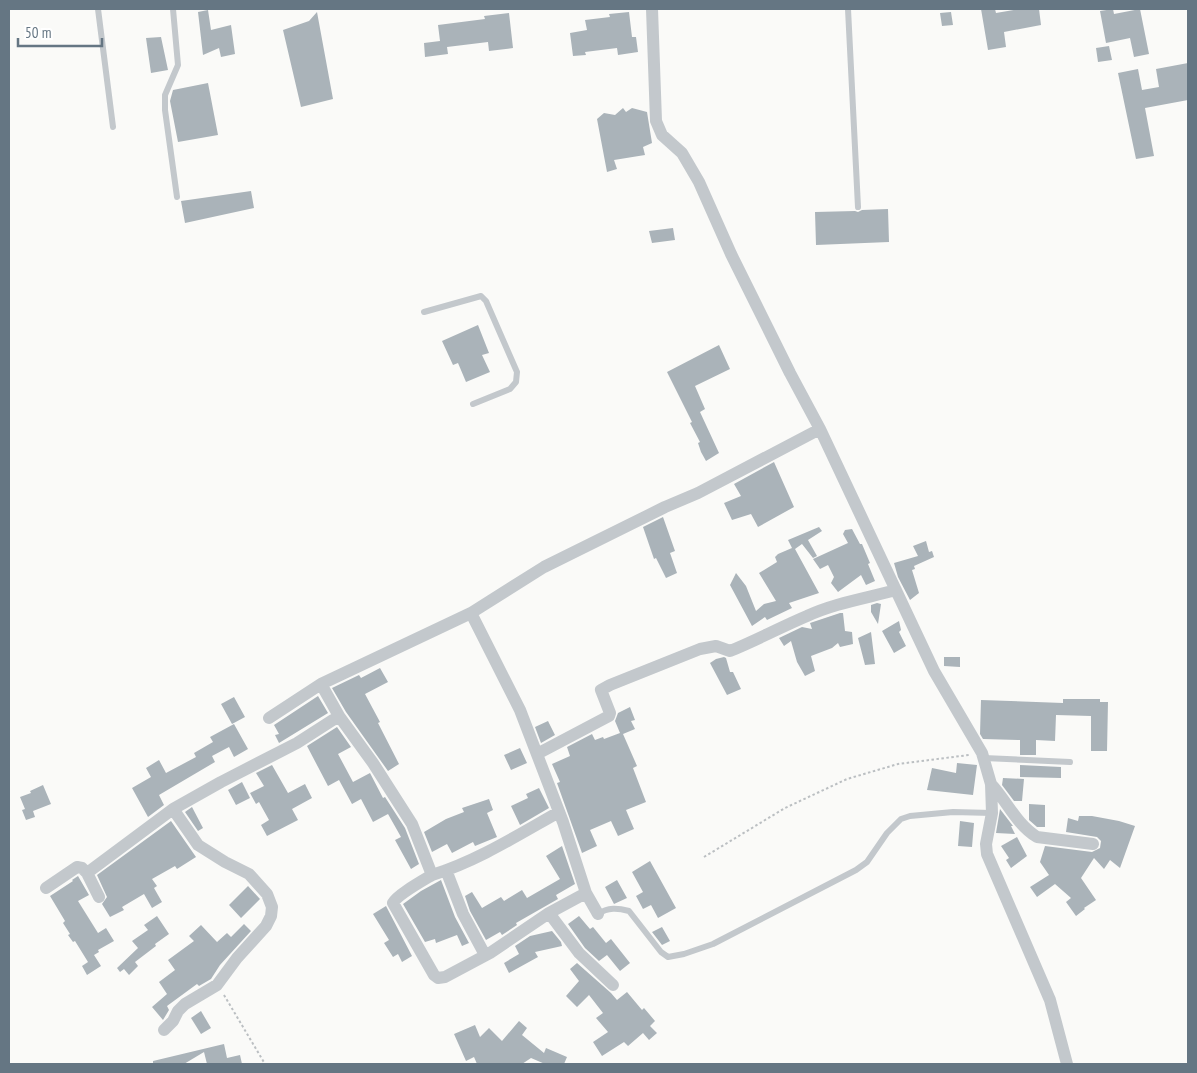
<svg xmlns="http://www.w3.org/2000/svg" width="1197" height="1073" viewBox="0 0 1197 1073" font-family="'PT Sans Narrow',sans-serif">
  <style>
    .building { fill: #aab3b9 }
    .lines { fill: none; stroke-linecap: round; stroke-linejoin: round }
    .path { stroke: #bbbfc2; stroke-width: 2; stroke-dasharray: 2.5 2.5; stroke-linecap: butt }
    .service { stroke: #c3c8cc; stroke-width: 6 }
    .minor { stroke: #c3c8cc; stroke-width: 12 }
  </style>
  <rect width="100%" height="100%" fill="#fafaf8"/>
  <!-- building -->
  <path class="building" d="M981 9H995L996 13 1020 9H1039L1041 25 1004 32 1006 47 988 50Z
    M1113 9 1114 14 1140 9 1149 54 1134 57 1130 38 1106 43 1100 11Z
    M208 10 211 30 231 25 235 54 221 57 219 48 203 55 198 12Z
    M317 12 333 99 301 107 283 30 309 21Z
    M629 12 632 37H636L638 52 618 55 617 48 585 52 586 55 573 56 570 33 587 30 585 20 610 17 609 14Z
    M951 12 953 25 942 26 940 13Z
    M509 13 513 48 489 51 488 42 447 47 448 54 425 57 424 43 440 41 438 25 485 19 484 16Z
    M161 37 168 70 151 73 146 38Z
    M1109 46 1112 60 1098 62 1096 48Z
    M1188 63V100L1145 108 1154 156 1136 159 1118 73 1138 69 1142 90 1159 87 1156 69Z
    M208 83 218 135 178 142 170 101 173 90Z
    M623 108 626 112 632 108 647 112 652 143 643 147 645 155 614 160 617 169 607 172 597 119 604 113 615 115Z
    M251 191 254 208 185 223 181 201Z
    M888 209 889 242 816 245 815 212 855 211 858 212 862 210Z
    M673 228 675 240 652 243 649 231Z
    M478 325 489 353 482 355 490 372 466 382 458 363 453 365 442 341Z
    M719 345 730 369 695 386 705 409 700 412 719 453 706 461 701 452 698 443 700 442 690 423 692 422 667 372Z
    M774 462 794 507 758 527 751 514 732 520 724 503 741 496 734 484Z
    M663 517 675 551 670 553 677 573 666 578 656 558 654 559 643 527Z
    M819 527 822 531 808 540 817 556 813 558 802 544 795 549 819 593 789 603 792 608 767 620 765 617 752 626 730 585 736 573 746 586 756 611 764 604 776 601 759 573 777 562 775 557 778 554 792 548 788 540Z
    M852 529 860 544H862L870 563 868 564 875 581 866 585 861 575 838 592 831 583 834 577 828 565 820 569 813 559 848 543 843 534 845 530Z
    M926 541 929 552 932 551 934 557 914 566 915 569 912 570 919 593 910 600 898 577 894 563 918 556 913 546Z
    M877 603 881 604 878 624 871 612V605Z
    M840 613H843L845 631 852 632 853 644 840 647 838 643 832 648 811 656 815 671 805 676 797 662 791 641 784 646 779 638 802 627 812 629 810 623Z
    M899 621 901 630 899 632 906 646 894 653 882 631Z
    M871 632 875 664 865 665 858 638Z
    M724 657 726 658 730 672H733L741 689 727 695 710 663 716 659Z
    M944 657H960V667L944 666Z
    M380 668 388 682 365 694 380 722 378 723 399 764 388 771 346 712 332 688 359 675 361 678Z
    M318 696 328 713 279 743 275 735 279 734 274 725Z
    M234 697 245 717 232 724 221 704Z
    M1063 699H1100V702H1108L1107 751H1091V716L1056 715 1055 741 1036 740V755H1020V740L983 739 980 734 981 700 1063 703Z
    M630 707 635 720 631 721 635 729 623 734 637 766 633 768 646 802 626 810 634 829 618 836 611 821 590 830 597 846 582 853 557 783 560 782 552 764 570 756 567 747 592 734 595 740 603 737 604 739 620 733 615 721 618 713Z
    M548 721 555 735 541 743 535 727Z
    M234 724 248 749 234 757 229 747 212 756 215 762 159 795 164 805 148 817 132 788 151 777 146 768 159 760 166 773 196 757 194 753 213 742 210 737Z
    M337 727 351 747 338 754 353 782 370 773 383 798 385 797 405 828 419 864 411 869 395 840 401 837 388 814 373 822 361 799 352 804 339 780 328 786 307 746Z
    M520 748 527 763 511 770 504 755Z
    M957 763 977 765 973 795 927 790 932 768 956 773Z
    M272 765 288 793 305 784 312 798 292 809 298 820 267 836 261 825 269 820 259 802 256 804 250 793 264 786 256 773Z
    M1020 765 1061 767V778L1020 777Z
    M1003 778 1024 779 1022 801H1014L1002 785Z
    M242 782 250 798 236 805 228 790Z
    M43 785 51 804 33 811 35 817 26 820 22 810 25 809 20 797 31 793 30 791Z
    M539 788 549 808 520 825 511 806 528 798 526 794Z
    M489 799 493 810 487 813 497 837 475 846 473 842 452 853 447 844 432 852 424 832 446 819 464 812 462 808Z
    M1029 804 1045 805V827H1037L1029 820Z
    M192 807 203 828 198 831 185 812Z
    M1000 809 1013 826H1011L1015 834 996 833Z
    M1079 816H1092L1119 821 1135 826 1120 868 1110 860 1104 869 1094 858 1081 878 1096 900 1084 908 1085 909 1076 916 1066 902 1071 898 1055 884 1037 897 1030 887 1049 875 1040 862 1045 846 1092 852 1100 848 1101 841 1097 837 1066 832 1068 818 1078 821Z
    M171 821 196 857 177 869 175 866 152 879 157 886 154 888 162 902 152 908 144 894 122 907 124 910 110 917 102 904 107 897 97 875Z
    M960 821 974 823 972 847 958 846Z
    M1017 837 1027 856 1011 868 1006 860 1009 858 1001 846Z
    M562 846 575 884 556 895 558 899 516 923 517 925 502 935 500 932 486 940 470 911 465 896 472 892 482 908 501 897 504 901 522 890 527 898 560 879 546 856Z
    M650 861 676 908 658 918 651 905 643 909 636 896 643 892 632 872Z
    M78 876 89 895 78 901 98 933 106 928 114 941 98 950 99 952 94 955 101 966 87 975 82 966 88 962 75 941 73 942 68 935 70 934 63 923 65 921 50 896 73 881 72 880Z
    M441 880 455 917 469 943 462 946 457 935 436 943 435 939 425 942 403 904 421 891Z
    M617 880 627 898 614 904 605 887Z
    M248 886 260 899 241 918 229 905Z
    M386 906 412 956 402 962 398 954 393 957 384 943 389 940 373 914Z
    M157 916 169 934 155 944 156 946 135 962 138 966 129 975 124 969 120 972 117 968 138 948 132 941 148 930 144 925Z
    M579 916 590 929 593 927 606 943 611 939 630 963 620 971 607 955 599 961 585 948 568 924Z
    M244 924 251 931 220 965 211 979 199 986 197 984 167 1006 169 1010 163 1020 152 1007 167 994 159 982 175 970 168 960 194 941 189 936 201 925 217 942 227 933 231 937Z
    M662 927 670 941 662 945 652 932Z
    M552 931 561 942 562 946 535 952 538 957 509 973 504 963 519 954 515 946 530 936Z
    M577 963 611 993 617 1000 627 992 642 1010 644 1008 655 1021 650 1026 657 1033 649 1040 643 1033 628 1046 624 1042 602 1056 593 1042 608 1032 596 1018 603 1013 589 995 577 1007 566 996 579 981 570 969Z
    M201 1011 211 1028 201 1034 191 1018Z
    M519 1021 527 1028 522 1035 544 1053 546 1048 567 1057 564 1064H545L531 1058 522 1064H477L474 1057 466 1061 454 1034 475 1025 480 1037 489 1028 502 1041Z
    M224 1044 227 1058 240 1055 242 1064H207L204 1052 184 1064H153V1061Z"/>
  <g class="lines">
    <!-- path -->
    <path class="path" d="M704 857 785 808 847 779 898 764 969 755
      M224 995 265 1064"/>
    <!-- service -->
    <path class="service" d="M98 9 113 127
      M173 9 178 65 165 95V110L177 197
      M848 9 858 207
      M424 312 481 296 486 301 517 372 516 382 510 389 473 404
      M984 758 1070 762
      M598 914C608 907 618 908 629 911L661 952 668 957 684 954 713 944 856 870 867 862 887 833 901 819 910 816 953 812 992 813"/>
    <!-- minor -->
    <path class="minor" d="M652 9 656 121 662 135 682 153 699 182 731 254 790 373 820 429 934 671 982 753 991 784 992 813 986 844 987 854 1050 1000 1067 1064
      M471 613 520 710 563 822 586 893 598 914
      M339 716 373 763 412 824 432 875C477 861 518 835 559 812
      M269 718 321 684
      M537 754 609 716 610 713 601 690 610 685 700 649 716 646 730 651C757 640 781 627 807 616 835 603 867 598 896 590
      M991 784C1007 801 1016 824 1037 837L1093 844
      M446 870 463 914 485 955
      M87 873 99 897
      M432 875C422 881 397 895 393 903L434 975 438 978 445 977 490 953 549 913 586 893
      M46 888 77 867 82 868 87 873 173 809 221 782 297 743 339 716 321 684 471 613 544 567 665 507 698 493 820 429
      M549 913 579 953 613 985
      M164 1030 173 1021 178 1011 185 1004 217 985 237 958 266 926 271 916 272 907 267 894 249 874 225 862 198 845 173 809"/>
  </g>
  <!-- border -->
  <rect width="1197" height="1073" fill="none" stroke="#657683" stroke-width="20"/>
  <!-- scale -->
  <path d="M18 38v8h84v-8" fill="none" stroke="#657683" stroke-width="2.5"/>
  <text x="25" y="38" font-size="15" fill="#657683" stroke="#ffffff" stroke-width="4" paint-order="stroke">50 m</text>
</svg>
